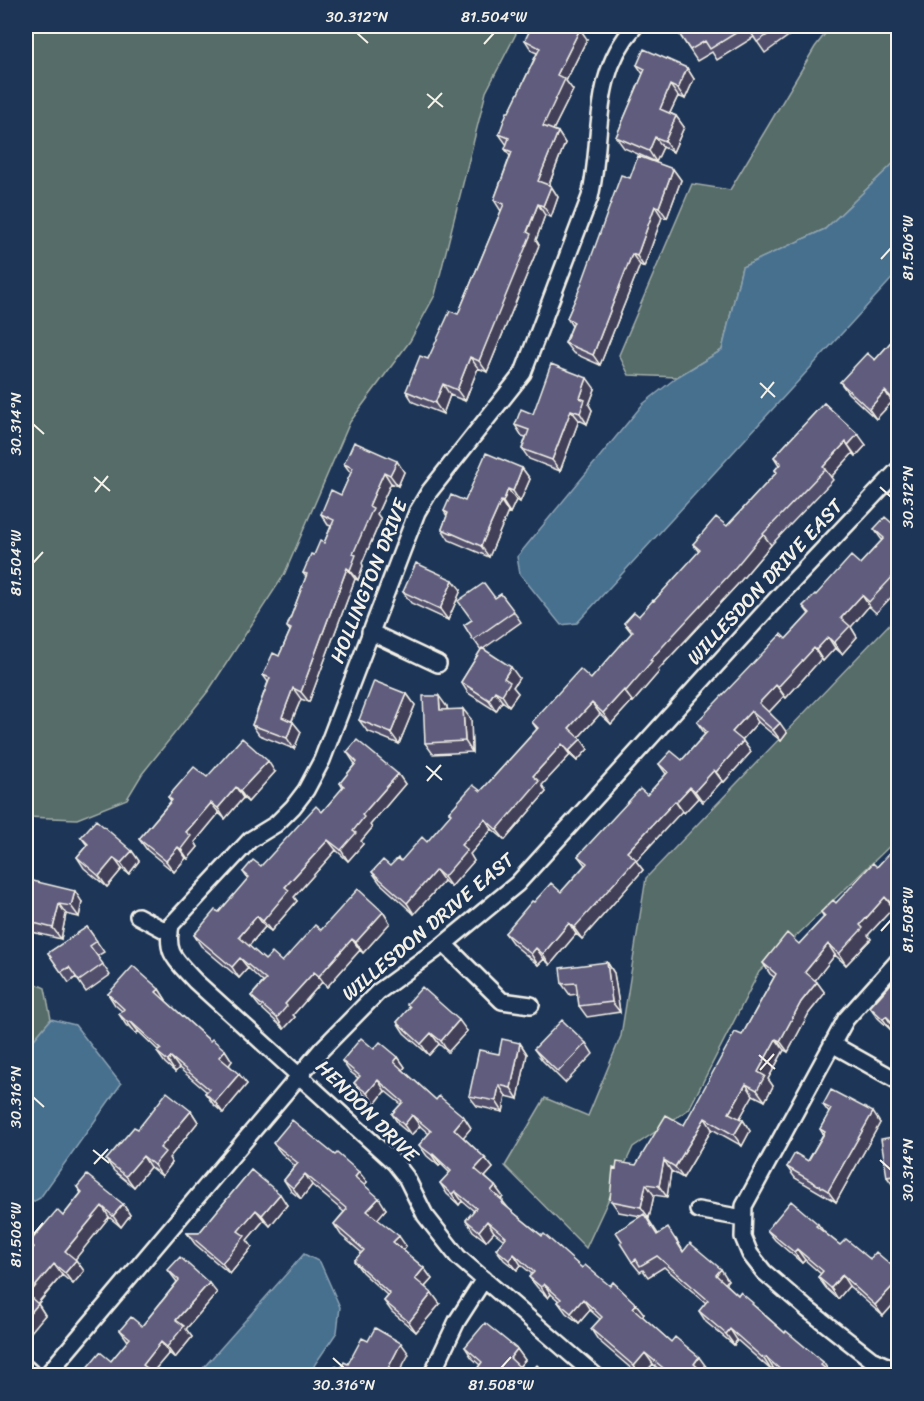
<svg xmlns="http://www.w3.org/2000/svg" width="924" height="1401" viewBox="0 0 924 1401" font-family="Sriracha,sans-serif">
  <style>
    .green { fill: #556c68; stroke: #a4aea8; stroke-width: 1.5 }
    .water { fill: #476f8f; stroke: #8ca3b3; stroke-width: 1.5 }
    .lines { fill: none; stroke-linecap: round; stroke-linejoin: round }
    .minor-casing { stroke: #f4f1e8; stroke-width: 20 }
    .minor { stroke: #1d3557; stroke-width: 15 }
    .wall { fill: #514f6c; stroke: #f4f1e8; stroke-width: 1.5 }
    .shaded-wall { fill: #424058; stroke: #f4f1e8; stroke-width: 1.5 }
    .building { fill: #5e5c7d; stroke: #f4f1e8; stroke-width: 1.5 }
    .ticks { fill: none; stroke: #f4f1e8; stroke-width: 2 }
    .labels { text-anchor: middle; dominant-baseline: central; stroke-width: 5; stroke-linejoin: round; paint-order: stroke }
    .street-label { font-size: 20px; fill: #f4f1e8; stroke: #1d3557 }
    .neatline { fill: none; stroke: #f4f1e8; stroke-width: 2 }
    .ticks-label { font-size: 15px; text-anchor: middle; fill: #f4f1e8 }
  </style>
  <rect width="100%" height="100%" fill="#1d3557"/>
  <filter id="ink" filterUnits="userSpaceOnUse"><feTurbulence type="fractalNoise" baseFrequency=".0167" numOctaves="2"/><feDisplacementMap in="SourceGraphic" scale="12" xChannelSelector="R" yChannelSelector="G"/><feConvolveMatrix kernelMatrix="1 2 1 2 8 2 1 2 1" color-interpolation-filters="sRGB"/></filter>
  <g filter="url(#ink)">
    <!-- green -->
    <path class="green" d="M26 26H520L486 92 435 295 410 341 350 422 284 575 209 690 142 774 127 799 77 819 26 817Z
      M831 26H898V159L825 229 742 267 722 350 677 377 629 375 619 355 692 184 730 190 815 47Z
      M898 615V838L759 972 689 1109 633 1147 586 1248 505 1166 545 1098 588 1116 621 1036 646 878Z
      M26 979 45 988 51 1019 26 1049Z"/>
    <!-- water -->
    <path class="water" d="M898 159V272L577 623 561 625 520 574 517 557 643 404 677 377 722 350 742 267 825 229Z
      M51 1019 75 1025 121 1084 40 1198 26 1206V1049Z
      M304 1254 320 1262 340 1307 337 1332 315 1364 310 1375H197Z"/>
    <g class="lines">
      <!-- minor casing -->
      <g class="minor-casing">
        <path id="minor" d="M370 632 438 664
          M138 916 170 933
          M444 944 502 1001 531 1005
          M832 1044 898 1081
          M698 1210 743 1218
          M889 1367 871 1359 807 1309 764 1272 750 1254 743 1237 744 1206 846 1019 898 961
          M26 1368 35 1376
          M46 1376 321 1050 378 992 444 944 517 884 780 595 898 470
          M431 1376 457 1321 484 1279
          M596 1376 458 1257 425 1215 406 1177 395 1163 195 981C176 960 165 954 171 925L250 840 276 824 293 807 306 790 322 760 417 512 429 492 523 373 590 197C604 136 590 76 635 26"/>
      </g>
      <!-- minor -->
      <use href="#minor" class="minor"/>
    </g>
    <!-- wall -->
    <path class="wall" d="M674 26H789L794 32 765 53 754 37 717 60 712 52 697 61Z
      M587 39 566 81 573 90 553 130 558 132 565 143 549 185 551 186 558 197 551 217 545 215 536 240 539 245 487 372 478 368 465 401 450 395 443 414 413 402 406 391 458 314 501 211 494 200 510 156 505 149 507 145 499 134 537 53 532 51 525 40Z
      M637 65 687 68 694 79 685 99 678 96 670 113 676 116 684 127 673 152 663 147 656 162 624 148 616 137 643 74Z
      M673 169 681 180 667 218 662 217 644 267 640 265 600 365 573 353 565 343 572 326 567 318 630 178Z
      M898 321V408L892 402 876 419 848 393 840 382 875 360 897 335 892 328Z
      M595 389 589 405 592 410 587 424 579 420 560 471 529 459 522 449 526 437 522 436 515 425 533 414Z
      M824 403 866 445 856 456 853 453 831 477 833 480 771 545 737 585 658 670 659 672 633 702 632 701 611 724 600 714 579 737 588 749 577 761 570 755 542 785 546 792 505 840 492 829 470 854 474 861 451 887 444 881 414 914 380 883 372 872 390 866 401 861 427 842 451 815 449 812 481 791 537 729 532 722 591 679 632 633 624 623 639 616 654 601 699 552 693 544 727 526 776 473 775 470 779 465 774 457Z
      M344 464 404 472 398 486 391 483 377 514 381 519 362 563 363 566 358 580 355 579 309 702 301 699 292 721 301 732 294 749 259 735 252 725 268 682 263 675 279 656 290 631 287 627 306 577 303 573 314 555 324 543 331 526 328 525 321 514 341 495 351 473Z
      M522 468 530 479 520 502 516 500 510 513 508 512 489 557 449 540 442 529 447 516 444 511 465 501Z
      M898 517V590L876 613 869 606 851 627 857 637 842 654 835 648 823 661 821 659 786 698 784 696 769 712 787 733 781 741 758 722 742 740 751 752 724 782 722 781 703 802 698 798 684 813 682 811 636 861 643 870 582 939 576 934 550 965 544 959 538 965 513 944 505 933 561 892 585 865 578 856 647 795 666 774 659 764 682 760 705 734 697 722 786 639 809 614 803 606 816 595 860 564 882 540 874 529 893 524Z
      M461 590 448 620 411 603 403 592Z
      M501 594 521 622 483 649 519 678 513 687 518 693 509 706 502 701 496 711 468 693 461 682 481 650 464 625 472 620 495 598Z
      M407 694 415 705 399 744 367 731 359 720Z
      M447 707V709L471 719 472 752 433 754 425 743Z
      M347 752 398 774 405 784 370 825 372 828 361 841 363 844 348 861 336 850 294 897 297 901 271 931 265 927 249 946 265 960 282 962 321 930 383 912 390 923 363 953 360 950 327 987 322 982 293 1015 295 1017 284 1029 259 1006 251 996 263 982 248 968 239 978 201 946 194 935 219 912 248 879 243 872 261 866 322 812 343 788 340 783 355 764Z
      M275 772 248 802 243 798 225 819 219 813 195 842 198 847 188 859 186 858 174 872 147 850 139 839 171 801 168 797 207 777Z
      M81 837 132 851 139 861 129 874 122 869 107 887 84 868 77 857 87 845Z
      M898 844V913L893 908 868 935 871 939 846 965 835 955 815 980 825 993 809 1013 788 1052 784 1050 768 1079 773 1086 765 1101 753 1095 740 1118 743 1120 750 1131 742 1146 712 1129 683 1178 671 1171 667 1197 654 1195 649 1218 647 1217 658 1234 676 1239 683 1251 728 1280 725 1283 738 1295 757 1308 785 1333 823 1362 829 1371 834 1376H782L773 1368 771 1370 737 1340 734 1345 706 1322 699 1311 706 1303 664 1267 648 1277 643 1270 640 1272 632 1262 641 1216 619 1212 610 1199 616 1169 636 1165 684 1125 742 1035 774 977 770 974 763 963 799 944 824 917 821 912 836 903 877 867Z
      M26 897 82 902 79 917 66 914 61 939 28 931 26 928Z
      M87 927 104 952 97 956 110 975 86 992 76 977 69 983 48 953Z
      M607 962 614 973 620 1012 587 1017 579 1006 578 994 570 995 562 984Z
      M898 976V1032L893 1027 891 1030 878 1018 870 1007Z
      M159 989 166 1000V1001L210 1041 225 1050 232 1061 229 1065 247 1084 223 1113 213 1104 205 1093 207 1092 179 1068 175 1072 165 1063 157 1052 159 1051 138 1031 136 1034 126 1025 119 1014 122 1011 115 1005 108 994Z
      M407 1004 467 1031 448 1052 439 1044 429 1055 404 1033 397 1022 410 1008Z
      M520 1043 527 1054 518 1099 506 1096 503 1112 477 1106 469 1096 499 1054Z
      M586 1043 593 1054 565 1083 542 1060 534 1049Z
      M374 1049 398 1057 405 1067 403 1070 436 1100 464 1117 471 1128 463 1137 485 1158 493 1168 485 1177 495 1186 503 1197 501 1199 509 1209 582 1268 636 1304 644 1314 642 1316 671 1342 707 1368 664 1374 653 1364 642 1376H640L598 1340 591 1329 600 1319 590 1310 579 1323 566 1313 558 1302 559 1301 551 1294 548 1298 537 1287 529 1277 532 1274 521 1265 517 1270 504 1260 496 1249 504 1240 494 1232 486 1241 473 1231 466 1220 474 1211 462 1201 459 1205 447 1194 440 1183 450 1173 441 1164 439 1166 427 1156 419 1145 429 1134 420 1126 411 1135 399 1125 392 1114 401 1104 385 1091 375 1104 362 1093 354 1083 358 1078 349 1071 342 1061Z
      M823 1105 880 1123 836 1202 795 1178 787 1167 808 1161 823 1134 820 1129 829 1113Z
      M191 1111 198 1122 169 1158 172 1163 162 1176 150 1167 134 1187 114 1171 106 1160 138 1129Z
      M898 1136V1187L895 1188 887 1177Z
      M273 1143 367 1182 364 1185 386 1209 377 1219 406 1246 403 1250 424 1268 432 1279 425 1287 440 1304 416 1332 392 1312 384 1301 388 1296 362 1272 354 1261 362 1253 341 1235 334 1224 344 1212 312 1185 301 1199 291 1191 284 1180 295 1166 281 1153Z
      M251 1170 287 1205 270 1226 264 1220 247 1240 252 1247 230 1274 195 1244 187 1233H199Z
      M77 1187 123 1204 130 1215 121 1227 109 1217 75 1259 84 1271 73 1284 62 1275 38 1304 45 1315 30 1333 26 1329V1257L33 1248 29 1243 63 1216 81 1193Z
      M818 1224 824 1232 840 1245 898 1271V1299L883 1316 849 1286 838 1299 826 1288 818 1277 821 1274 805 1260 802 1263 775 1240 767 1230Z
      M168 1270 217 1293 186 1329 192 1337 175 1358 169 1353 151 1374 152 1376H80L111 1361 128 1341 120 1330 142 1326 177 1282Z
      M465 1347 517 1349 525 1360 519 1367 528 1375 549 1376H481L477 1369 480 1365 472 1358Z"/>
    <!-- shaded-wall -->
    <path class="shaded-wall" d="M580 29 587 39 566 81 573 90 550 136 543 126 557 75Z
      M687 68 694 79 685 99 678 89Z
      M670 85 678 96 667 119 660 109Z
      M676 116 684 127 673 152 665 141Z
      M558 132 565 143 546 192 538 181Z
      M655 137 663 147 656 162 649 151Z
      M673 169 681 180 667 218 659 207Z
      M551 186 558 197 551 217 543 206Z
      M538 204 545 215 536 240 539 245 487 372 479 361Z
      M655 206 662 217 644 267 637 256Z
      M632 254 640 265 600 365 593 355Z
      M470 357 478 368 465 401 457 390Z
      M587 378 595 389 589 405 592 410 587 424 580 413V398Z
      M443 384 450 395 443 414 435 403Z
      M898 390V407L892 398Z
      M885 391 892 402 876 419 869 409Z
      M571 410 579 420 560 471 552 460Z
      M858 434 866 445 856 456 848 445Z
      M846 442 853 453 831 477 823 467Z
      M397 461 404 472 398 486 390 475Z
      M522 468 530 479 520 502 513 491Z
      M384 472 391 483 377 514 381 519 362 563 363 566 358 580 350 570 353 554 369 506Z
      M508 489 516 500 510 513 503 502Z
      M501 501 508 512 489 557 481 546Z
      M763 534 771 545 737 585 658 670 659 672 633 702 625 692 650 660Z
      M347 568 355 579 309 702 301 692Z
      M453 580 461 590 448 620 440 609Z
      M862 595 869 606 851 627 857 637 842 654 834 643 841 618Z
      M828 637 835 648 823 661 816 650Z
      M814 648 821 659 786 698 778 687Z
      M511 667 519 678 513 687 518 693 509 706 502 695 504 678Z
      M776 685 784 696 767 714 759 703Z
      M293 688 301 699 289 727 282 717Z
      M624 690 632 701 611 724 603 713Z
      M495 691 502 701 496 711 489 700Z
      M407 694 415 705 399 744 391 733Z
      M439 696 447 707V720L440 710Z
      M592 703 600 714 577 739 569 728Z
      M463 709 471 719 472 752 465 741Z
      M751 711 758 722 740 742 732 732Z
      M293 722 301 732 294 749 287 738Z
      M780 723 787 733 781 741 773 730Z
      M581 739 588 749 577 761 569 751Z
      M743 741 751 752 724 782 716 772Z
      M562 744 570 755 542 785 546 792 505 840 497 830 533 776Z
      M268 761 275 772 248 802 240 791Z
      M714 770 722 781 703 802 695 791Z
      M398 774 405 784 370 825 372 828 361 841 363 844 348 861 341 850 362 815Z
      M236 787 243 798 225 819 218 808Z
      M690 787 698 798 684 813 676 802Z
      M675 801 682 811 636 861 643 870 582 939 574 928 627 852Z
      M211 803 219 813 195 842 198 847 188 859 181 849 186 832Z
      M485 819 492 829 470 854 474 861 451 887 444 877 461 845Z
      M328 840 336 850 294 897 297 901 271 931 263 921 285 887Z
      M178 847 186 858 174 872 166 861Z
      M132 851 139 861 129 874 121 863Z
      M114 858 122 869 107 887 99 876Z
      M436 870 444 881 414 914 407 903Z
      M75 891 82 902 79 917 71 906Z
      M885 897 893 908 868 935 871 939 846 965 839 954 860 925Z
      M59 904 66 914 61 939 53 928Z
      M383 912 390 923 363 953 356 942Z
      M257 916 265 927 247 948 239 937Z
      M569 923 576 934 550 965 543 954Z
      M352 939 360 950 327 987 319 976Z
      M828 944 835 955 813 983 805 972Z
      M536 948 544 959 538 965 531 954Z
      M240 958 248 968 239 978 232 967Z
      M607 962 614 973 620 1012 612 1002Z
      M314 972 322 982 293 1015 295 1017 284 1029 277 1018 285 1004Z
      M817 982 825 993 809 1013 788 1052 780 1041 801 1002Z
      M159 989 166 1000 164 1003 156 992Z
      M886 1016 893 1027 891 1030 883 1019Z
      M459 1020 467 1031 448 1052 441 1041Z
      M130 1021 138 1031 136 1034 128 1023Z
      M431 1033 439 1044 429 1055 421 1044Z
      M776 1039 784 1050 768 1079 773 1086 765 1101 757 1090 758 1072Z
      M520 1043 527 1054 518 1099 511 1088Z
      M225 1050 232 1061 227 1068 219 1057Z
      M171 1057 179 1068 175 1072 168 1061Z
      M398 1057 405 1067 401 1072 394 1062Z
      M239 1074 247 1084 223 1113 215 1102Z
      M378 1080 385 1091 375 1104 367 1093Z
      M746 1084 753 1095 737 1123 729 1113Z
      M499 1085 506 1096 503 1112 496 1101Z
      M191 1111 198 1122 169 1158 172 1163 162 1176 154 1165 160 1148Z
      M873 1112 880 1123 836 1202 828 1191Z
      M412 1115 420 1126 411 1135 404 1125Z
      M464 1117 471 1128 461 1140 454 1129Z
      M705 1118 712 1129 683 1178 675 1167Z
      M743 1120 750 1131 742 1146 734 1135Z
      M433 1154 441 1164 439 1166 432 1155Z
      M143 1156 150 1167 134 1187 126 1176Z
      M485 1158 493 1168 483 1179 475 1169Z
      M664 1160 671 1171 667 1197 659 1186Z
      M359 1172 367 1182 362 1188 355 1177Z
      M305 1174 312 1185 301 1199 293 1188Z
      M646 1184 654 1195 649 1218 641 1207Z
      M495 1186 503 1197 499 1201 491 1191Z
      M455 1191 462 1201 459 1205 452 1194Z
      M280 1194 287 1205 270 1226 262 1215Z
      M379 1198 386 1209 375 1222 367 1211Z
      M123 1204 130 1215 121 1227 113 1216Z
      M102 1206 109 1217 73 1262 65 1251Z
      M256 1210 264 1220 247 1240 252 1247 230 1274 222 1263 238 1231Z
      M487 1221 494 1232 486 1241 479 1231Z
      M399 1236 406 1246 401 1253 393 1242Z
      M797 1249 805 1260 802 1263 794 1252Z
      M514 1254 521 1265 517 1270 509 1260Z
      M76 1260 84 1271 73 1284 65 1273Z
      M54 1264 62 1275 35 1306 28 1295Z
      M424 1268 432 1279 422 1290 415 1279Z
      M721 1269 728 1280 723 1286 716 1275Z
      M842 1275 849 1286 838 1299 831 1288Z
      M209 1283 217 1293 186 1329 192 1337 175 1358 167 1347 176 1320Z
      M544 1284 551 1294 548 1298 541 1287Z
      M893 1286 898 1295V1299L883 1316 875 1305Z
      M432 1293 440 1304 416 1332 409 1322Z
      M583 1299 590 1310 579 1323 571 1313Z
      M38 1304 45 1315 30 1333 26 1327V1318Z
      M636 1304 644 1314 640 1318 633 1308Z
      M730 1329 737 1340 734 1345 726 1334Z
      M161 1342 169 1353 151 1374 152 1376H141L143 1365Z
      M401 1343 409 1354 397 1376H384Z
      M517 1349 525 1360 517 1369 510 1358Z
      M645 1353 653 1364 642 1376H641L634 1366Z
      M699 1357 707 1368 701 1374 694 1364Z
      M766 1357 773 1368 771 1370 764 1359Z"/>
    <!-- building -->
    <path class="building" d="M532 26H573L580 29 557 75 565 79 543 126 558 132 538 181 551 186 543 206 538 204 527 232 531 234 479 361 470 357 457 390 443 384 435 403 406 391 420 356 428 359 450 311 458 314 504 204 494 200 512 152 505 149 509 138 499 134 507 112H509L540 48 525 40Z
      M674 26H781L757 42 747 26 710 49 705 41 690 50Z
      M644 49 687 68 678 89 670 85 660 109 676 116 665 141 655 137 649 151 616 137 645 69 637 65Z
      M638 156 673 169 659 207 655 206 637 256 632 254 593 355 565 343 574 322 567 318 580 288 621 175 630 178Z
      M898 321V334L892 328Z
      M898 334V390L892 398 885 391 869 409 840 382 867 353 875 360Z
      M551 364 587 378 580 398 585 400 580 413 571 410 552 460 522 449 529 430 515 425 521 409 533 414Z
      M824 403 858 434 848 445 846 442 823 467 825 469 763 534 729 575 650 660 652 661 625 692 624 690 603 713 592 703 569 728 581 739 569 751 562 744 533 776 539 781 497 830 485 819 461 845 467 850 444 877 436 870 407 903 372 872 383 860 390 866 398 858 401 861 422 837 427 842 451 814 449 812 473 785 481 791 538 728 532 722 580 669 591 679 633 631 624 623 634 612 639 616 653 600 654 601 700 550 693 544 716 517 727 526 777 472 775 470 781 463 774 457Z
      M354 442 397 461 390 475 384 472 369 506 373 508 353 554 356 555 350 570 347 568 301 692 293 688 282 717 293 722 287 738 252 725 270 678 263 675 273 653 279 656 291 629 287 627 307 574 303 573 311 554 314 555 320 541 324 543 334 520 321 514 331 490 341 495 353 468 344 464Z
      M486 453 522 468 513 491 508 489 503 502 501 501 481 546 442 529 448 513 444 511 451 495 465 501Z
      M885 517 893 524 898 517V571L869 602 862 595 841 618 850 626 834 643 828 637 816 650 814 648 778 687 776 685 759 703 780 723 773 730 751 711 732 732 743 741 716 772 714 770 695 791 690 787 676 802 675 801 627 852 636 859 574 928 569 923 543 954 536 948 531 954 505 933 532 901 534 902 551 883 561 892 587 863 578 856 640 789 647 795 668 772 659 764 671 751 682 760 707 732 697 722 781 634 786 639 810 613 803 606 815 594 816 595 851 556 860 564 884 538 874 529Z
      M416 563 453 580 440 609 403 592Z
      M484 583 495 598 501 594 514 611 473 640 464 625 472 620 458 601Z
      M482 648 511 667 504 678 510 682 502 695 495 691 489 700 461 682Z
      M374 681 407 694 391 733 359 720Z
      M423 696H439L440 710 463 709 465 741 425 743Z
      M242 738 268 761 240 791 236 787 218 808 211 803 186 832 191 836 181 849 178 847 166 861 139 839 172 800 168 797 194 767 207 777Z
      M357 740 398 774 362 815 364 817 353 831 356 833 341 850 328 840 285 887 289 890 263 921 257 916 239 937 265 960 272 953 282 962 315 925 321 930 358 889 383 912 356 942 352 939 319 976 314 972 285 1004 287 1006 277 1018 251 996 266 980 240 958 232 967 194 935 215 910 219 912 249 877 243 872 253 860 261 866 316 806 322 812 344 786 340 783 357 762 347 752Z
      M96 820 132 851 121 863 114 858 99 876 77 857 88 844 81 837Z
      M898 844V897L892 904 885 897 860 925 863 928 839 954 828 944 805 972 817 982 801 1002 780 1041 776 1039 758 1072 765 1076 757 1090 746 1084 729 1113 743 1120 734 1135 705 1118 675 1167 664 1160 659 1186 646 1184 641 1207 611 1201 610 1199 613 1168 616 1169 617 1162 636 1165 666 1115 684 1125 735 1032 742 1035 776 974 763 963 787 933 799 944 825 916 821 912 833 900 836 903 873 863 877 867Z
      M29 880 75 891 71 906 59 904 53 928 26 921V897Z
      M87 927 97 941 90 946 103 964 79 981 69 967 61 972 48 953Z
      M607 962 612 1002 579 1006 576 983 562 984 560 968Z
      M133 966 159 989 156 992 210 1041 212 1039 225 1050 219 1057 239 1074 215 1102 205 1093 209 1089 171 1057 168 1061 157 1052 161 1049 130 1021 128 1023 119 1014 124 1009 108 994Z
      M898 976V1028L886 1016 883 1019 870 1007Z
      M422 987 459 1020 441 1041 431 1033 421 1044 397 1022 410 1007 407 1004Z
      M562 1020 586 1043 558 1072 534 1049Z
      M361 1038 374 1049 380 1042 398 1057 394 1062 436 1100 439 1096 464 1117 454 1129 485 1158 475 1169 495 1186 491 1191 503 1201 502 1203 542 1236 544 1234 582 1268 585 1265 610 1286 613 1282 636 1304 633 1308 671 1342 675 1337 699 1357 694 1364 708 1376H663L667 1371 645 1353 634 1366 591 1329 602 1317 583 1299 571 1313 558 1302 561 1299 544 1284 541 1287 529 1277 534 1272 514 1254 509 1260 496 1249 506 1237 487 1221 479 1231 466 1220 476 1208 455 1191 452 1194 440 1183 451 1171 433 1154 432 1155 419 1145 431 1131 412 1115 404 1125 392 1114 403 1102 378 1080 367 1093 354 1083 360 1076 342 1061Z
      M502 1039 520 1043 511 1088 499 1085 496 1101 469 1096 479 1050 499 1054Z
      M831 1090 873 1112 828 1191 787 1167 795 1153 808 1161 825 1132 820 1129 831 1109 823 1105Z
      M167 1092 191 1111 160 1148 165 1152 154 1165 143 1156 126 1176 106 1160 134 1127 138 1129Z
      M292 1120 335 1155 337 1153 359 1172 355 1177 379 1198 367 1211 399 1236 393 1242 424 1268 415 1279 432 1293 409 1322 384 1301 390 1294 354 1261 364 1250 334 1224 347 1209 305 1174 293 1188 284 1180 298 1163 273 1143Z
      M898 1136V1175L887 1177 881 1139Z
      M251 1170 280 1194 262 1215 256 1210 238 1231 245 1236 222 1263 187 1233H199Z
      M87 1175 123 1204 113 1216 102 1206 65 1251 76 1260 65 1273 54 1264 28 1295 38 1304 26 1318V1257L34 1247 29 1243 57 1210 63 1216 82 1192 77 1187Z
      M791 1201 818 1224 816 1226 840 1245 846 1239 870 1259 876 1252 898 1271V1292L893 1286 875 1305 842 1275 831 1288 818 1277 823 1271 797 1249 794 1252 767 1230Z
      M644 1214 657 1235 668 1228 683 1252 690 1243 721 1269 716 1275 738 1295 740 1292 753 1303 752 1304 785 1333 786 1331 823 1362 821 1365 834 1376H784L785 1374 766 1357 764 1359 730 1329 726 1334 699 1311 708 1300 657 1256 640 1266 636 1259 632 1262 620 1243 622 1241 616 1232Z
      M180 1257 209 1283 176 1320 184 1326 167 1347 161 1342 143 1365 147 1368 141 1376H137L134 1373 131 1376H80L100 1352 111 1361 130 1338 120 1330 131 1317 142 1326 179 1280 168 1270Z
      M485 1323 517 1349 510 1358 528 1375 537 1365 549 1376H484L477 1369 482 1362 465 1347Z
      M375 1328 401 1343 384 1376H330L335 1366 341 1369 344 1362 348 1364 362 1338 368 1341Z"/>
  </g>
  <!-- ticks -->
  <path class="ticks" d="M357 33 368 43M484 44 494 33M427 94 443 107M428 108 442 93M881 259 891 248M760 383 775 397M761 398 774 382M33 424 44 434M94 477 110 491M880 487 891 497M95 492 108 476M33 563 43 552M426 766 442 780M427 781 441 765M881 931 891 920M759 1055 775 1069M760 1070 774 1054M33 1097 44 1107M93 1150 109 1163M880 1160 891 1170M94 1164 108 1149M33 1235 43 1223M333 1358 344 1368M501 1368 511 1357"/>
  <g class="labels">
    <!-- street labels -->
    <g class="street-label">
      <text transform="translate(369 581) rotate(-68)">HOLLINGTON DRIVE</text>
      <text transform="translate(765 582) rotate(-47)">WILLESDON DRIVE EAST</text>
      <text transform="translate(428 927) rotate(-40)">WILLESDON DRIVE EAST</text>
      <text transform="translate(367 1111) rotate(45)">HENDON DRIVE</text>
    </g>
  </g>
  <!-- margin -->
  <rect width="924" height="1401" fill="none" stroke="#1d3557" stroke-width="66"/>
  <rect x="33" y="33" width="858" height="1335" class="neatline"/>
  <g class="ticks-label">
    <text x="357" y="22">30.312°N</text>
    <text x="494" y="22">81.504°W</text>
    <text transform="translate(908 248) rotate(-90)" y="5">81.506°W</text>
    <text transform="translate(16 424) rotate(-90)" y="5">30.314°N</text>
    <text transform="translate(908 497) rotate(-90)" y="5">30.312°N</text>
    <text transform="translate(16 563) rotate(-90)" y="5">81.504°W</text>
    <text transform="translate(908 920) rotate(-90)" y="5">81.508°W</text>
    <text transform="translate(16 1097) rotate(-90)" y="5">30.316°N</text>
    <text transform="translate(908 1170) rotate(-90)" y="5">30.314°N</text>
    <text transform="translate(16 1235) rotate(-90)" y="5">81.506°W</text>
    <text x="344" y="1390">30.316°N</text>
    <text x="501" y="1390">81.508°W</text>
  </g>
</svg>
